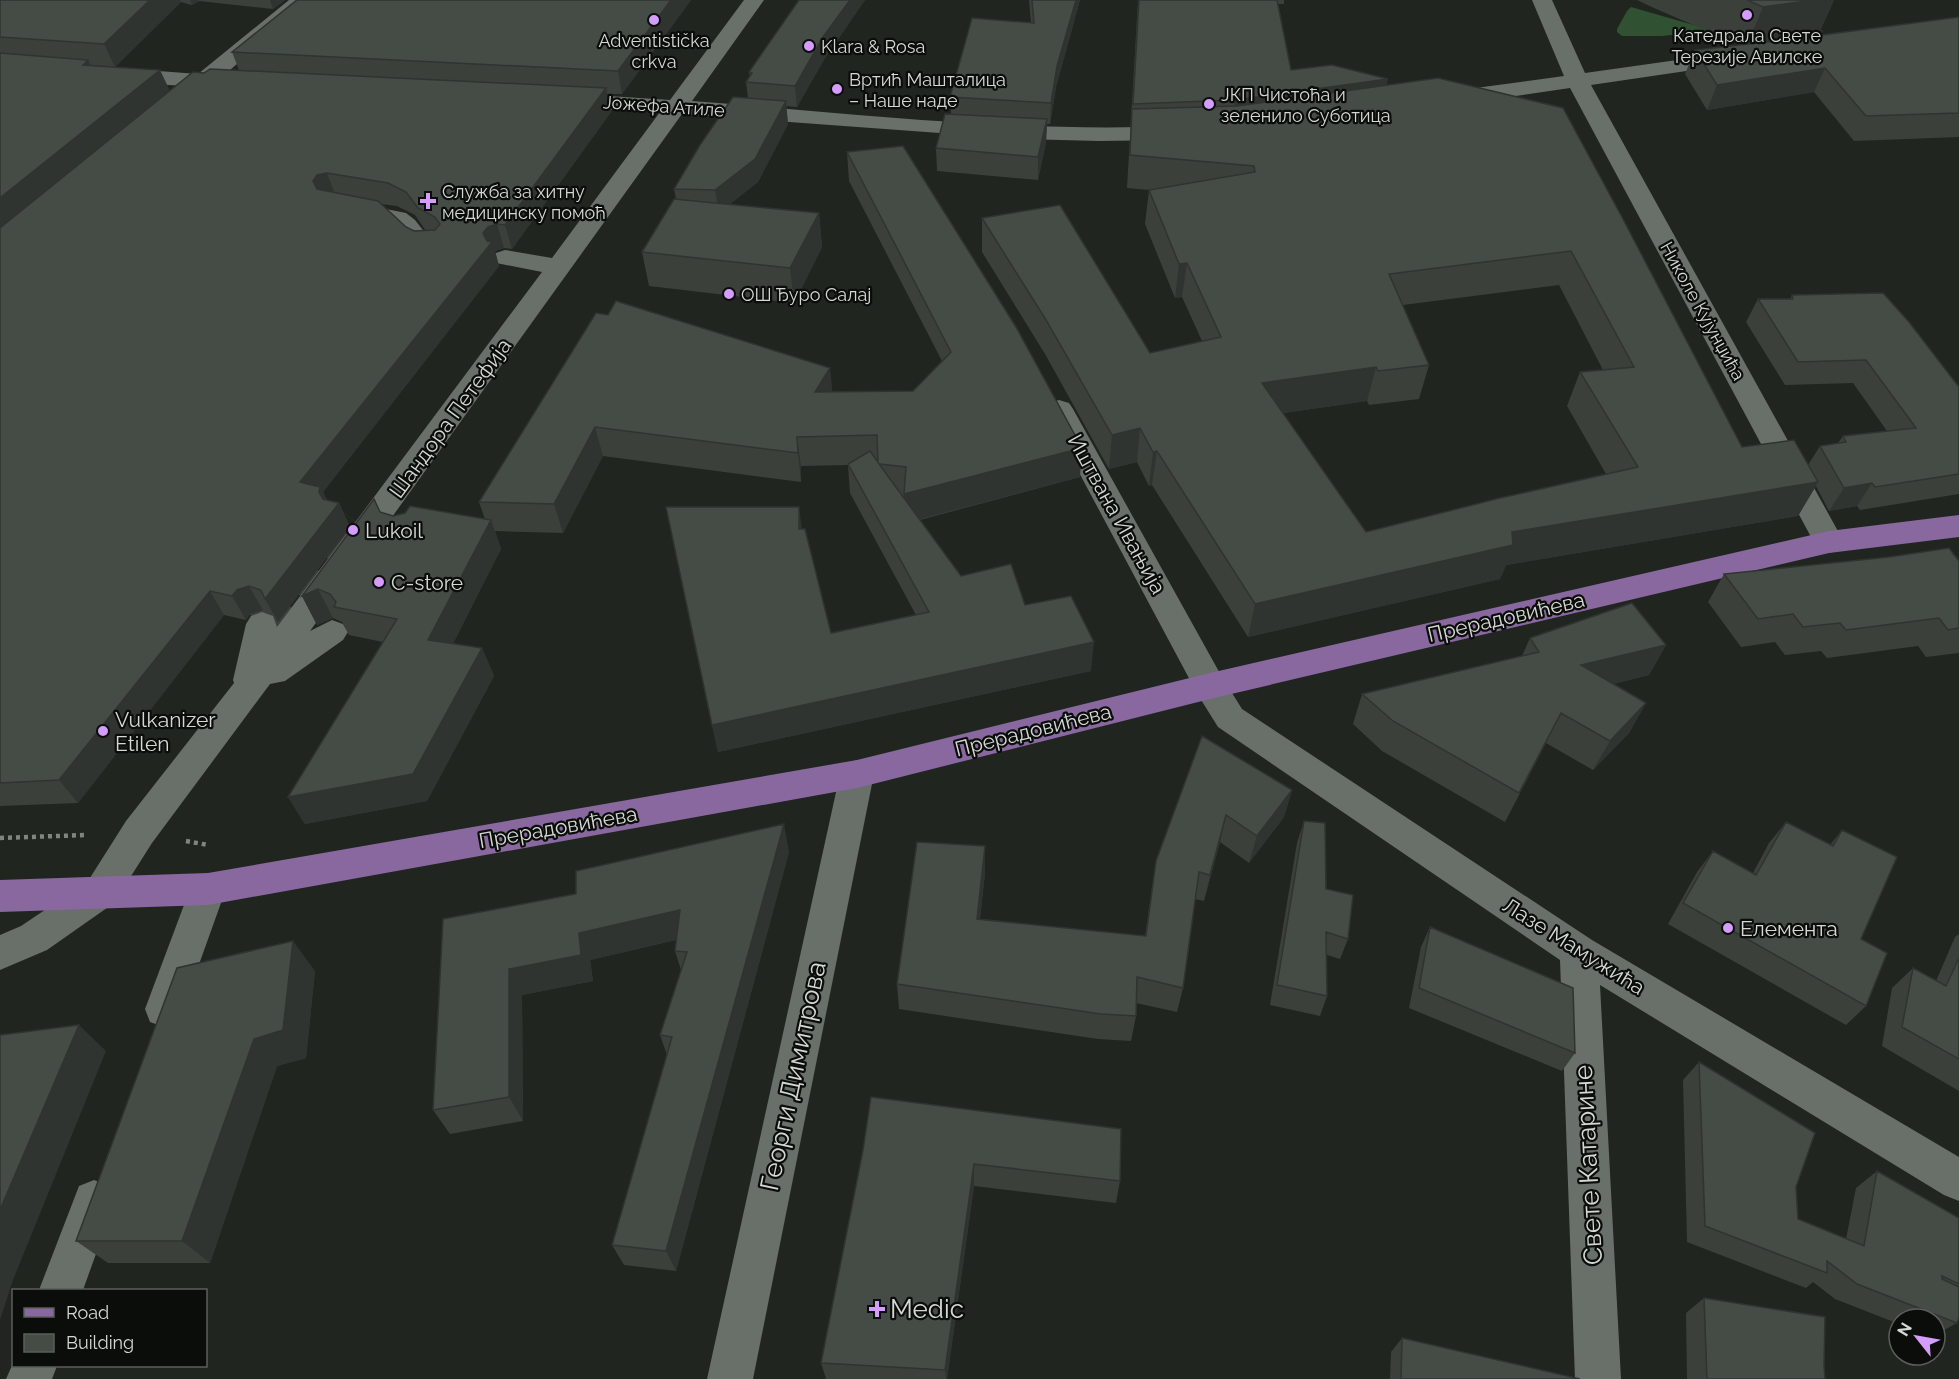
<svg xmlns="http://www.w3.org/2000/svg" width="1959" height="1379" viewBox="0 0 1959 1379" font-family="Raleway,sans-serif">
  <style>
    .green { fill: #305232 }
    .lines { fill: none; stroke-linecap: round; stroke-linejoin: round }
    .minor-tunnel { stroke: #3b403b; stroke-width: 31; stroke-dasharray: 31 15; stroke-linecap: butt }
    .path { stroke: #808580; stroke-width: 4.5; stroke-dasharray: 4 4; stroke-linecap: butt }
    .minor { fill: #696f69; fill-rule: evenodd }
    .major { fill: #8968a0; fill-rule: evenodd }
    .wall { fill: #3b403b; fill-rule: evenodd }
    .shaded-wall { fill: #303430 }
    .building { fill: #454b45; stroke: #303430; stroke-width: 1.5; fill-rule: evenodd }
    .poi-dot { fill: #d49cfc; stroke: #0b0d0b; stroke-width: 2 }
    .labels { text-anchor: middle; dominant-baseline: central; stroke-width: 4.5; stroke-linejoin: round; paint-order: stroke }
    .far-poi-label { font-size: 18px; fill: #d4d8d4; stroke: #0b0d0b; text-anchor: start }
    .far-street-label { font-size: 18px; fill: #d4d8d4; stroke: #0b0d0b }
    .street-label { font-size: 21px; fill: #d4d8d4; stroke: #0b0d0b }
    .poi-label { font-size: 21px; fill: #d4d8d4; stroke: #0b0d0b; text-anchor: start }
    .near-street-label { font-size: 26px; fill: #d4d8d4; stroke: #0b0d0b }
    .near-poi-label { font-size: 26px; fill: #d4d8d4; stroke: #0b0d0b; text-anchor: start }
  </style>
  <rect width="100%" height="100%" fill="#202520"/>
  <!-- green -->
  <path class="green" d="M1631 7 1704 28 1707 31 1662 36H1622L1617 32V29L1627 11Z"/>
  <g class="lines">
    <!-- minor-tunnel -->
    <path class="minor-tunnel" d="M262 624 347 515"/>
    <!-- path -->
    <path class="path" d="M0 838 86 835
      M186 841 208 845"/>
    <!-- minor -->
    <path class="minor" d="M289 0H311L223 76 234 78 237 83 234 88C226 90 217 86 209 88 198 91 200 97 186 94L183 89 185 86 119 82 111 80 108 75 111 70 119 68 198 74Z
      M744 0H764L692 101C852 113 1015 133 1176 126L1184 128 1187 133 1184 138 1176 140 1099 141 1022 139 682 114 310 631 332 620 343 624 348 632 343 640 285 681 270 684 152 843 114 903 47 950 0 970V935L21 926 88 881 126 821 234 683 233 680 246 624 251 616 262 612 273 616 277 627 542 272 496 263 492 258 496 253 505 250 552 258 660 112 563 107 555 105 552 100 555 95 563 93 670 100Z
      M1532 0H1552L1585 73 1734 52 1742 53 1745 58 1742 63 1734 64 1591 85 1844 542 1840 550 1829 553 1818 550 1570 88 1453 105 1445 103 1442 98 1445 93 1453 91 1564 76Z
      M351 202 406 213 415 220 426 234 443 242 446 247 443 252C408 261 410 234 389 223 375 217 357 218 342 214L339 209 342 204Z
      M1059 400 1069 403 1073 409 1222 677 1242 709 1592 940 1959 1157V1201L1944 1195 1600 985 1621 1379H1575L1560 960 1218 727 1198 695 1045 409 1049 403Z
      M857 760 869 764 874 774 753 1379H707L840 774 845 764Z
      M208 873 221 878 226 889 183 1009 178 1022 164 1027 150 1022 145 1009 190 889 195 878Z
      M94 1180 109 1186 115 1201 83 1290H39L79 1186Z
      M14 1361V1366H57L52 1379H6Z"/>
    <!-- major -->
    <path class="major" d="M1959 515V537L1829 553 1210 699 857 788 208 905 0 912V880L208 873 857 760 1210 673 1829 531Z"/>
  </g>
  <!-- wall -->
  <path class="wall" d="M0 0H285L273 9 199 1 192 5 181 2 115 67 170 91 204 73 239 70 232 52 296 0H691L622 94H607L611 112 512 249 504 248 495 251 499 266 323 492 327 500 339 503 350 527 278 622 273 614 263 610 250 614 246 620 224 615 78 803 0 806ZM381 204 397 206 415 215 426 231H414L406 227Z
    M799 0H865L825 58 797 107 786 106 788 124 758 182 730 204 819 213 822 247 794 303 649 286 642 252 676 199 674 189 748 98 746 82 750 77 749 72Z
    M1029 0H1080L1056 87 1050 124H1047L1046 142 1038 180 937 171 936 148 951 114 950 97 1031 23Z
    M1138 0H1284V4H1278L1291 70 1387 85 1438 78 1742 447 1808 465 1820 446 1838 443 1843 436 1887 431 1853 383 1785 385 1746 322 1758 299H1790L1792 295 1959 387V494L1860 510 1857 506 1829 511 1816 486 1798 516 1506 565 1500 579 1248 637 1152 485 1149 486 1137 462 1109 469 1045 354 982 252V218L1150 353 1202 341 1182 297 1175 298 1145 224 1149 190 1127 188ZM1559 285 1603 370 1580 372 1567 406 1606 474 1366 532 1283 413 1367 401 1369 405 1419 399 1429 365 1403 305Z
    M1637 0H1834L1820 31 1821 35 1959 17V137L1854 141 1814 92 1707 110 1685 74 1695 50 1739 45 1654 8Z
    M847 152 1080 477 920 520 961 576 1025 605 1091 671 718 752 712 725 802 529 831 633 916 615 850 493 848 465 801 466V482L603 456 563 533 495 531 501 549 453 643 482 648 494 676 427 801 305 824 288 797 383 642 349 635 342 622 333 618 317 625 302 596 380 512 393 516 485 519 479 502 596 313 833 392 913 391 942 361 849 181Z
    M1959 561V653L1926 657 1918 646 1827 658 1821 651 1785 655 1775 642 1741 647 1708 602 1724 574Z
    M1530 638 1666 645 1649 675 1613 684 1646 703 1629 733 1593 770 1546 743 1505 822 1382 751 1353 724 1362 694 1522 656Z
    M1202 736 1292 790 1284 817 1249 863 1220 842 1204 901 1195 899 1183 988 1177 1012 1136 1003V1016L1131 1041 1098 1039 899 1009 897 984 985 846V873L980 919 1145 936 1156 861Z
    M1304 821 1326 889 1348 939 1340 959 1327 955V996L1320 1016 1270 1005 1297 843Z
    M1786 822 1830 845 1842 830 1861 939 1866 1006 1846 1025 1668 924 1697 872 1713 851 1753 873 1769 843Z
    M789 852 676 1271 624 1265 612 1245 667 1055 660 1035 681 970 675 951 676 940 590 960 593 981 522 995 523 1121 450 1134 433 1110 443 919Z
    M1430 927 1575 1053 1562 1071 1409 1008 1421 947Z
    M1959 934V1091L1882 1046 1892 988 1913 968 1936 981 1955 937Z
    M315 971 306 1058 277 1066 210 1263H108L76 1241Z
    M1699 1062 1796 1187 1798 1219 1846 1239 1856 1188 1877 1171 1959 1218V1317L1957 1323 1935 1335V1319H1899V1324L1835 1299 1813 1282 1806 1288 1687 1242 1683 1080Z
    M863 1150 1120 1181 1116 1203 974 1186 947 1379H826L821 1363Z
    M1704 1298 1824 1365 1825 1379H1687L1686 1313Z
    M1402 1338 1580 1379H1390L1391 1352Z"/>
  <!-- shaded-wall -->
  <path class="shaded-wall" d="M150 0H180L181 2 115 67 104 44Z
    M190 0H198L199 1 192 5Z
    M270 0H285L273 9Z
    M671 0H691L622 94 618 71Z
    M850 0H865L825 58 797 107 795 86 823 37Z
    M1076 0H1080L1056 87 1050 124 1051 103 1057 66Z
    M1813 0H1834L1817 38 1786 36 1784 43 1746 48 1763 7Z
    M88 60 99 83 83 65Z
    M1825 68 1814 92 1707 110 1717 85Z
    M160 70 171 93 0 233V198Z
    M1388 79 1383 99 1232 121 1235 100Z
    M606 88 611 112 512 249 505 225Z
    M786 101 788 124 758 182 719 213 715 190Z
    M1047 119 1046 142 1038 180V157Z
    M327 173 336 197 322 205 313 181 317 175Z
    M819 213 822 247 794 303 790 268Z
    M497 224 504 248 495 251 499 266 323 492 332 511 339 503 350 527 278 622 265 599 300 482 483 233 488 227Z
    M1187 263 1182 297 1175 298 1179 264Z
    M1376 367 1367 401 1256 417 1262 383Z
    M830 368 833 397 815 392Z
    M595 427 603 456 563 533 554 504Z
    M1140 428 1137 462 1109 469 1112 435Z
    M797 437 801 466V482L798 453Z
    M1082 448 1080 477 905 523 904 494Z
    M1157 451 1152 485 1149 486 1153 452Z
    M1818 482 1798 516 1506 565 1500 579 1248 637 1255 604 1512 532Z
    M1872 483 1857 506 1829 511 1844 488Z
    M799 507 803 536 799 529Z
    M491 520 501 549 441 668 428 640Z
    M249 586 263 610 250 614 246 620 232 596 237 590Z
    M318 589 333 618 317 625 302 596Z
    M210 591 224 615 78 803 59 780Z
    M1094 642 1091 671 718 752 712 725Z
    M1666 645 1649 675 1566 695 1581 665Z
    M482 648 494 676 427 801 305 824 288 797Z
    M1646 703 1629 733 1593 770 1610 741Z
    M1292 790 1284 817 1249 863 1257 836Z
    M1226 815 1220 842 1204 901 1210 875Z
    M784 824 789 852 676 1271 666 1251Z
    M985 846V873L977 945V919Z
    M680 910 688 937 590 960 593 981 522 995 523 1121 509 1097V969L579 933Z
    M293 941 315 971 306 1058 277 1066 210 1263 182 1241 254 1039Z
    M79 1025 106 1051 13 1280 0 1320V1210Z
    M974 1164V1186L947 1379H946L945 1370Z"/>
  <!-- building -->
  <path class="building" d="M0 0H150L104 44 0 37Z
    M297 0H671L618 71 232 52Z
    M799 0H850L823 37 795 86 746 82 752 73 749 72Z
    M1032 0H1076L1057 66 1051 103 950 97 972 18 1034 23Z
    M1139 0H1277L1291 70 1332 65 1388 79 1235 100 1133 104Z
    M1747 0H1813L1763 7Z
    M1959 17V113L1866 116 1825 68 1717 85 1695 50 1793 39 1786 36 1822 31 1821 35Z
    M0 53 88 60 83 65 160 70 0 198Z
    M210 69 606 88 505 225 497 224 488 227 483 233 487 241 492 242 300 482 320 487 319 492 323 499 339 503 265 599 261 590 249 586 237 590 232 596 210 591 59 780 0 783V228L193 72 204 73ZM327 173 388 183 406 192 418 208 435 217 440 224 435 230 414 231 406 227 378 201 317 189 313 181 317 175Z
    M1438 78 1563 108 1623 219 1742 447 1794 440 1818 482 1512 532 1513 545 1255 604 1157 451 1153 452 1140 428 1112 435 1046 320 982 218 1060 205 1150 353 1221 337 1187 263 1179 264 1149 190 1255 172 1254 166 1130 155 1132 109 1237 106ZM1571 251 1634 367 1580 372 1638 467 1500 498 1366 532 1262 383 1376 367 1378 371 1429 365 1389 274Z
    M733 97 786 101 755 159 715 190 674 189 700 145Z
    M945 114 1047 119 1038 157 936 148Z
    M903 146 1016 327 1082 448 904 494 906 467 879 464 961 576 1011 564 1025 605 1071 596 1094 642 712 725 666 507H799V529H805L831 633 929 612 848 464 870 451 878 462 877 435 797 437 798 453 595 427 554 504 479 502 596 313 608 315 616 301 830 368 815 392 913 391 951 352 847 152Z
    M674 199 819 213 790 268 642 252Z
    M1883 293 1909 322 1959 387V474L1875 487 1872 483 1844 488 1820 446 1846 442 1843 436 1916 428 1866 360 1798 362 1758 299H1793L1792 295Z
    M374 499 380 512 393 516 405 513 410 506 491 520 428 640 482 648 413 774 288 797 397 619 334 607 336 602 330 594 318 589 302 596Z
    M1949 548 1959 561V628L1948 630 1939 618 1846 630 1840 623 1803 627 1793 614 1758 619 1724 574 1889 557Z
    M1632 603 1666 645 1581 665 1646 703 1610 741 1561 713 1519 793 1393 721 1362 694 1539 652 1530 638Z
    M1202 736 1292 790 1257 836 1226 815 1210 875 1199 872 1183 988 1137 977 1136 1016 1101 1014 897 984 917 842 985 846 977 919 1146 936 1156 861Z
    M1304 821 1325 823 1326 889 1353 895 1348 939 1326 932 1327 996 1277 985Z
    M1786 822 1833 846 1842 830 1897 857 1861 939 1887 953 1866 1006 1683 903 1713 851 1756 875Z
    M784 824 666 1251 612 1245 672 1037 660 1035 687 952 675 951 680 910 579 933 581 955 509 969V1097L433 1110 443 919 576 894V871Z
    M1430 927 1573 988 1575 1053 1419 988Z
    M293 941 283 1030 254 1039 182 1241H76L177 968Z
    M1959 958V1059L1902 1027 1913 968 1946 986Z
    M79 1025 0 1210V1035Z
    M1699 1062 1815 1133 1796 1187 1798 1219 1864 1246 1877 1171 1959 1218V1284L1942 1276V1279L1959 1287V1317L1957 1323 1857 1284 1827 1261V1273L1705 1226Z
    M871 1097 1121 1129 1120 1181 974 1164 945 1370 821 1363 863 1150Z
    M1704 1298 1825 1317 1824 1365 1825 1379H1707Z
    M1402 1338 1580 1379H1401Z"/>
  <!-- markers -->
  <g class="poi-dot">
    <circle cx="1747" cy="15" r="6"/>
    <circle cx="654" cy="20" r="6"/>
    <circle cx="809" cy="46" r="6"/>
    <circle cx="837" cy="89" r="6"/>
    <circle cx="1209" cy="104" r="6"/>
    <path d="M425 192h6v6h6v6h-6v6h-6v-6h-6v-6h6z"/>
    <circle cx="729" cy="294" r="6"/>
    <circle cx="353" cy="530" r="6"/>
    <circle cx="379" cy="582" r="6"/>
    <circle cx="103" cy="731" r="6"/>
    <circle cx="1728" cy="928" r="6"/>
    <path d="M874 1300h6v6h6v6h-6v6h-6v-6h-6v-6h6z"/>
  </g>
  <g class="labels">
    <!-- far-poi labels -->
    <g class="far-poi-label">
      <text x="1747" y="35" text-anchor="middle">Катедрала Свете<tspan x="1747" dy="21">Терезије Авилске</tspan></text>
      <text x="654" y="40" text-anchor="middle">Adventistička<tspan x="654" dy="21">crkva</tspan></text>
      <text x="821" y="46">Klara &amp; Rosa</text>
      <text x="849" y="79">Вртић Машталица<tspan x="849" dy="21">– Наше наде</tspan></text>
      <text x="1221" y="94">ЈКП Чистоћа и<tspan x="1221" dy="21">зеленило Суботица</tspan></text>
      <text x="442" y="191">Служба за хитну<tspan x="442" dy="21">медицинску помоћ</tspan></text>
      <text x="741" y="294">ОШ Ђуро Салај</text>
    </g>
    <!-- far-street labels -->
    <g class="far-street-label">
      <text transform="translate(664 106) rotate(4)">Јожефа Атиле</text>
      <text transform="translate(1703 311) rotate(61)">Николе Кујунџића</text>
    </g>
    <!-- street labels -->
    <g class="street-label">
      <text transform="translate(450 418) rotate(-54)">Шандора Петефија</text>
      <text transform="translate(1117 514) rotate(61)">Иштвана Ивањија</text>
      <text transform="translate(1506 617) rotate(-13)">Прерадовићева</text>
      <text transform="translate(1033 730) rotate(-14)">Прерадовићева</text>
      <text transform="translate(558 827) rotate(-10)">Прерадовићева</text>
      <text transform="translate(1574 946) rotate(32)">Лазе Мамужића</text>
    </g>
    <!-- poi labels -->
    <g class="poi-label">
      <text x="365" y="530">Lukoil</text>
      <text x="391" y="582">C-store</text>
      <text x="115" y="719">Vulkanizer<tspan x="115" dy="24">Etilen</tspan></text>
      <text x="1740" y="928">Елемента</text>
    </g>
    <!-- near-street labels -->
    <g class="near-street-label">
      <text transform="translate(793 1076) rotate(-78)">Георги Димитрова</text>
      <text transform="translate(1588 1165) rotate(-93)">Свете Катарине</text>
    </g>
    <!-- near-poi labels -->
    <g class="near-poi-label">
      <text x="890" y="1309">Medic</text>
    </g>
  </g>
  <!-- legend -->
  <rect x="12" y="1289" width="195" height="78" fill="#0b0d0b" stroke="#5b5e5b" stroke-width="1.5"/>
  <rect x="24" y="1308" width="30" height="9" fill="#8968a0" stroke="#5b5e5b" stroke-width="1.5"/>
  <text x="66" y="1319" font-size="18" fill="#d4d8d4">Road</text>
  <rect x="24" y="1334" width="30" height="18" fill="#454b45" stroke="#5b5e5b" stroke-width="1.5"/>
  <text x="66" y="1349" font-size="18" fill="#d4d8d4">Building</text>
  <!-- north arrow -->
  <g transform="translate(1917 1337) rotate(301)"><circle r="28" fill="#0b0d0b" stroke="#5b5e5b" stroke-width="1.5"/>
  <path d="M0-4.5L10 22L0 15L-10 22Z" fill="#d49cfc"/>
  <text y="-9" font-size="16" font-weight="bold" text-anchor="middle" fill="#d4d8d4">N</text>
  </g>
</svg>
